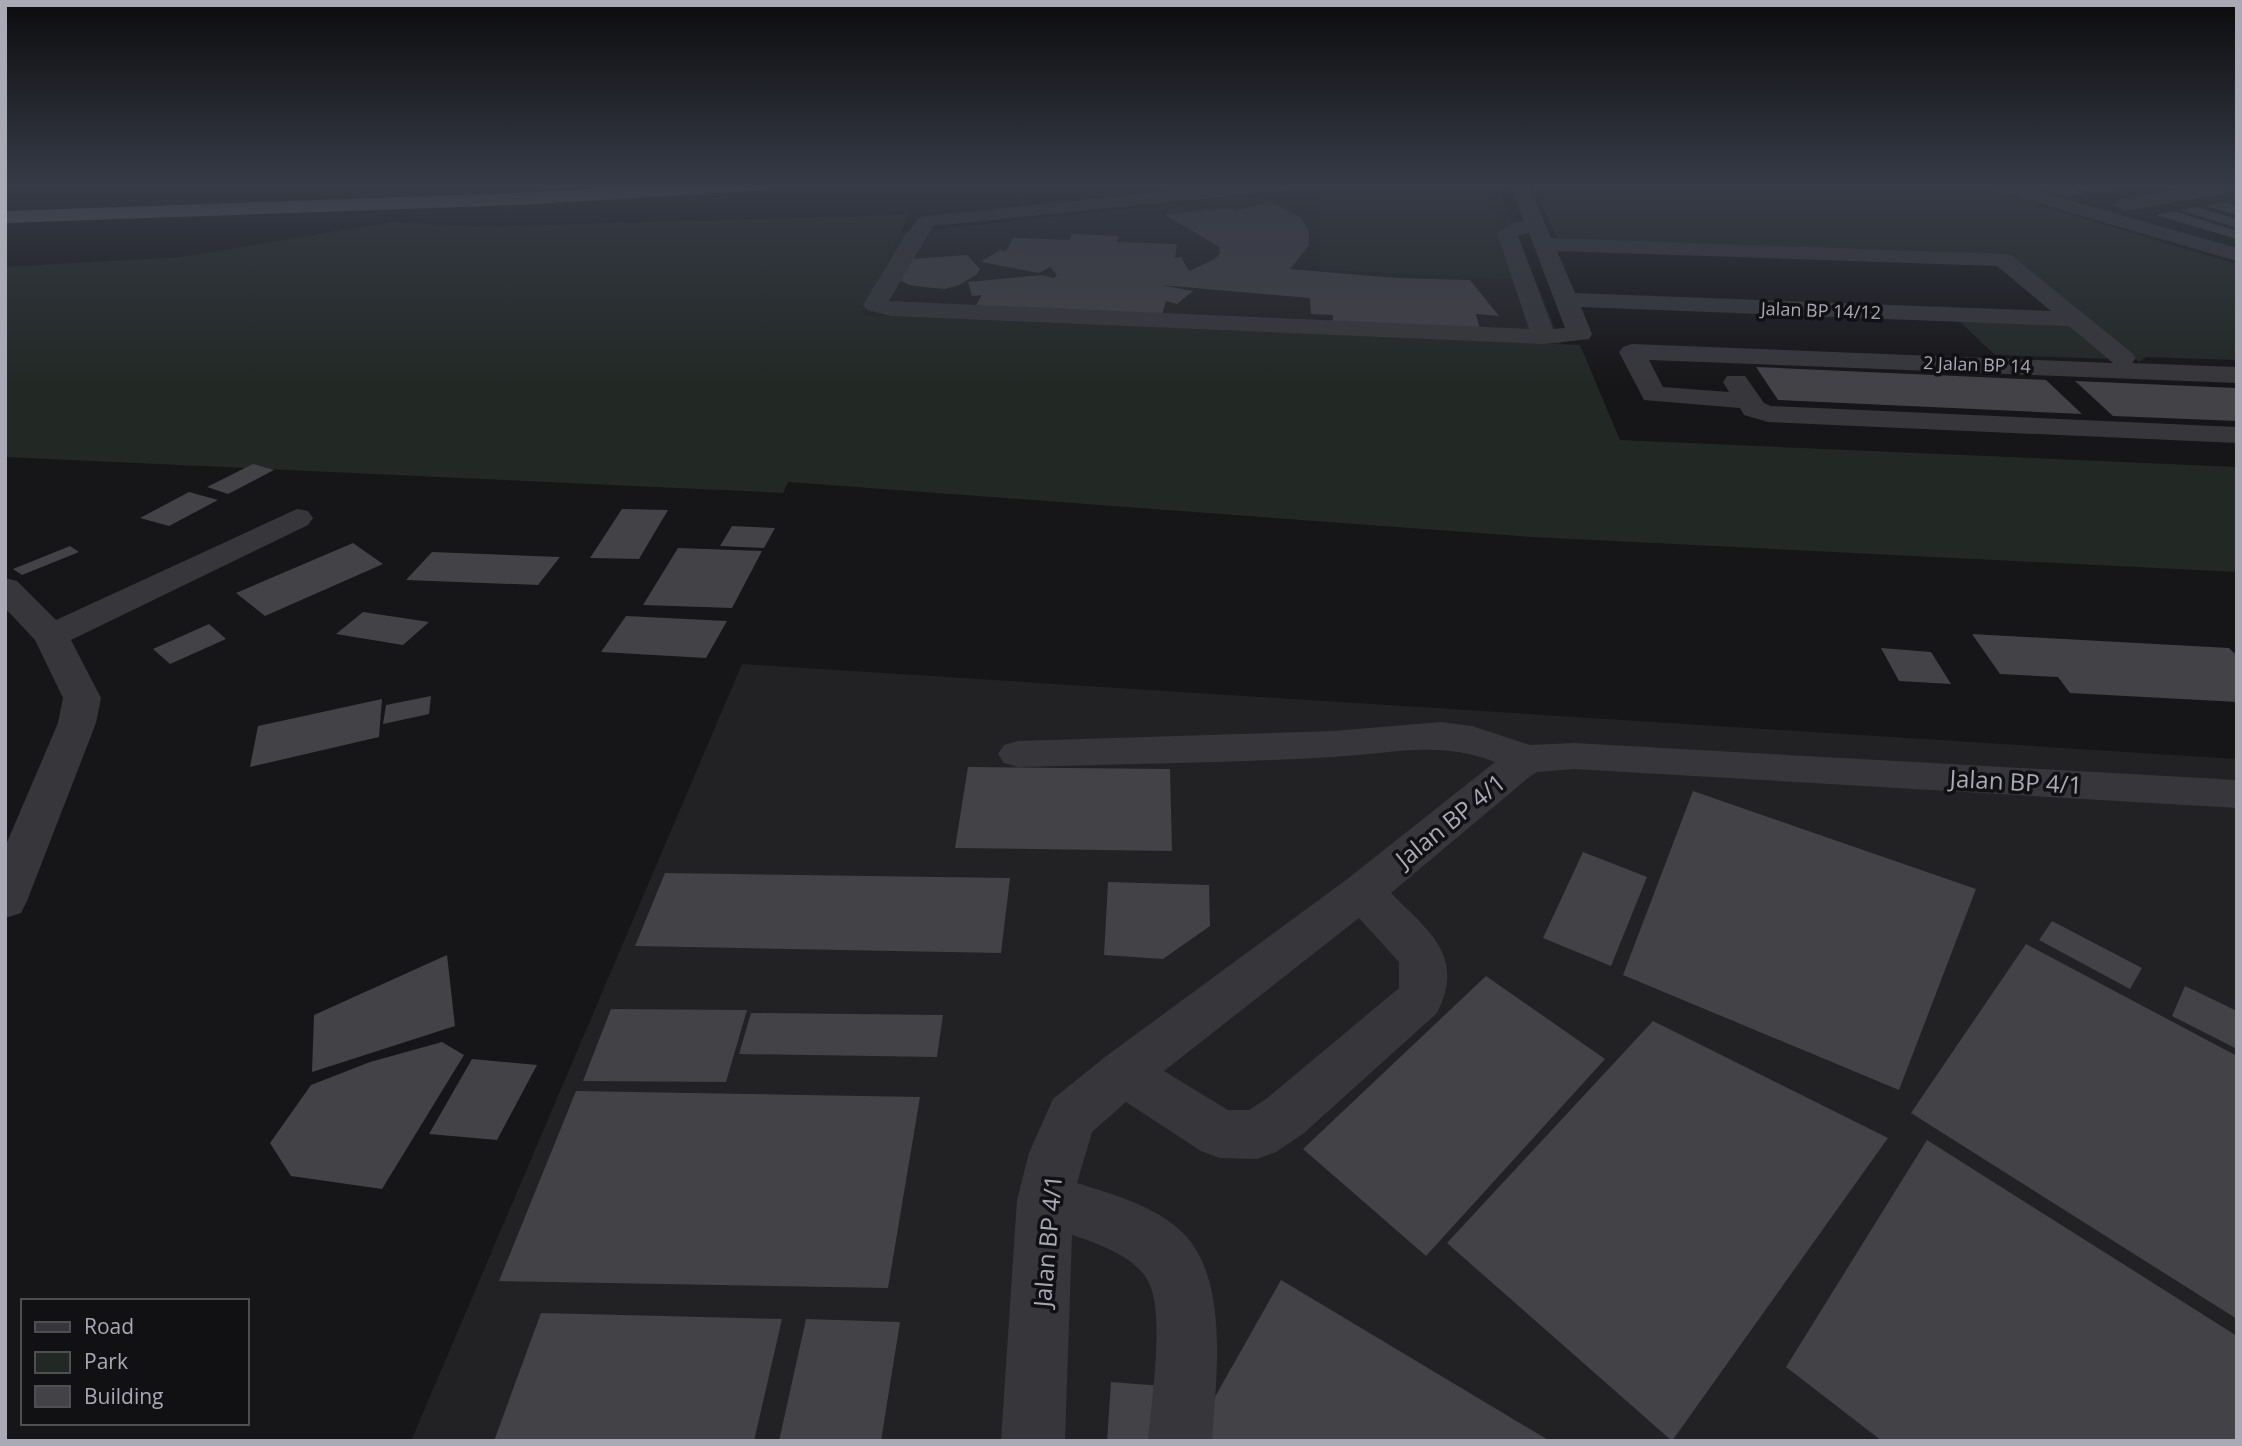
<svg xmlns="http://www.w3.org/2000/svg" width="2242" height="1446" viewBox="0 0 2242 1446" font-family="'Open Sans',sans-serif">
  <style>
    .built { fill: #222124 }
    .green { fill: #222824 }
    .building { fill: #434247 }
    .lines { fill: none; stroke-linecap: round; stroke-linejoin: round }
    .minor { fill: #37373b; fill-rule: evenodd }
    .highway { fill: #63636c; fill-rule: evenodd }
    .labels { text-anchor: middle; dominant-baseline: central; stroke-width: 7; stroke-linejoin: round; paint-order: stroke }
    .far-street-label { font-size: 18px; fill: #a9aab5; stroke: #111012 }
    .near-street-label { font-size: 24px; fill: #a9aab5; stroke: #111012 }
  </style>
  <rect width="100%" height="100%" fill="#161517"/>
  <!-- built -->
  <path class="built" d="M1359 184H1497L1561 344 864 315 900 233Z
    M742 664 2237 759V1441H411Z"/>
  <!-- green -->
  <path class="green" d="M1532 184H1967L2237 264V360L2146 357 2139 362 2005 255 1559 241Z
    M1320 188 1486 195 1513 279 1320 270Z
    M908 215 864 315 1580 345 1620 440 2237 467V572L1532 537 788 482 783 493 5 457V267L182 257 393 222 474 227Z
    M1958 320 2072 324 2115 359 1995 355Z"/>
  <!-- building -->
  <path class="building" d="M2035 184H2056L2086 193 2071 196Z
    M2070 184H2094L2111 189 2094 192Z
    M1270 202 1300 217 1309 231V245L1290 269 1396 278 1470 280 1499 316 1476 314 1481 334 1333 327V315L1311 314 1310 298 1161 285 1193 291 1177 304 1166 301 1161 318 973 310 982 295 972 296 968 282 1042 275 1054 278 1057 275 1050 267 1039 273 981 262 1000 250 1006 251 1013 238 1070 240 1072 234 1119 236 1117 242 1177 244 1175 258 1181 257 1189 271 1215 259 1220 253 1219 247 1165 215 1227 208 1235 211Z
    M2224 202 2237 206V215L2206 206Z
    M2195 207 2237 219V228L2180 210Z
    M2174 211 2237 231V239L2156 215Z
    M967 255 980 269 976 275 959 285 945 289 924 287 909 285 896 278 912 259Z
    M1756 367 2046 380 2082 414 1778 400Z
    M2075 381 2237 388V421L2113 416Z
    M253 464 274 470 228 494 207 487Z
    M189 492 218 500 169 526 140 518Z
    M622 509 668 510 639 559 590 558Z
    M732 526 775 528 764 548 720 546Z
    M353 543 383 564 265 616 236 593Z
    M70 546 79 552 22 575 13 569Z
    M678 548 762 551 732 608 643 605Z
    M432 552 560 557 538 585 406 580Z
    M363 612 429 622 403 645 336 634Z
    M626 616 727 621 706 658 601 652Z
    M209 624 226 639 170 664 153 649Z
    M1972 634 2229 648 2237 656V702L2070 693 2058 677 2000 674Z
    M1881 648 1931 652 1951 684 1899 681Z
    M431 696 429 714 383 724 386 705Z
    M382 699 379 737 250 767 258 726Z
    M968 767 1170 769 1172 851 955 848Z
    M1693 791 1976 889 1899 1090 1623 975Z
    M1583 852 1647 877 1611 966 1543 938Z
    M665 873 1010 878 1001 953 635 946Z
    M1108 882 1209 885 1210 926 1163 959 1104 955Z
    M2052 921 2142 968 2130 989 2039 940Z
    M2026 944 2237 1056V1319L1911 1113Z
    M447 955 455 1026 312 1072 314 1015Z
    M1486 976 1605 1059 1426 1256 1303 1149Z
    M2185 986 2237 1011V1049L2172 1016Z
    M611 1009 747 1010 726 1082 583 1081Z
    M751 1013 943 1015 937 1057 739 1054Z
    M1653 1021 1888 1138 1672 1441 1447 1243Z
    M442 1042 464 1055 382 1189 291 1176 270 1143 311 1085 370 1062Z
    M472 1059 537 1065 497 1140 429 1134Z
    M576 1091 920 1097 888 1288 499 1281Z
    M1927 1140 2237 1336V1441H1882L1786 1367Z
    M1281 1280 1550 1441H1190Z
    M541 1313 782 1319 754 1441H494Z
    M806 1319 900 1322 881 1441H779Z
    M1111 1382 1162 1386 1161 1441H1107Z"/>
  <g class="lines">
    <!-- minor -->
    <path class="minor" d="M1236 184H1298L1289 190 933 226 889 301 1529 329 1497 233 1513 223 1524 221 1510 184H1528L1551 238 2003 254 2011 255 2132 353 2136 358 2132 363 2237 367V383L1649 360 1663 387 1729 392 1723 382 1727 376H1745L1764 403 1771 406 2237 427V443L1768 422 1744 415 1740 408 1644 400 1619 352 1623 347 1632 344 2113 363 2069 326 1581 307 1592 334 1589 339 1544 344 891 316 867 310 863 305 905 235 920 217ZM1529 233 1565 328 1553 329 1518 236ZM1557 251 1997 266 2051 311 1575 293Z
      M1984 184H2012L2237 248V261L1986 188Z
      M2212 184H2237V191L2124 211 2114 205 2124 199Z
      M297 509 308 511 313 518 308 525 71 640 101 698 96 723 27 901 21 913 5 918V847L58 723 63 698 35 640 5 608V578L17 581 56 620Z
      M1441 722 1472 726 1530 745 1574 743 2237 780V808L1574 769 1537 772 1528 778 1391 893C1428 931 1466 955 1437 1013L1304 1133 1276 1152 1257 1159 1220 1158 1201 1151 1126 1102 1092 1132 1077 1183C1112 1194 1156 1206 1183 1233 1230 1280 1216 1380 1212 1441H1148C1151 1404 1165 1315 1149 1283 1137 1257 1097 1243 1072 1235L1065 1441H1001L1017 1200 1029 1153 1053 1099 1105 1057 1346 880 1495 762C1437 740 1392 754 1333 757 1228 763 1123 764 1018 767L1004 763 998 754 1004 745 1018 741 1333 731ZM1359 918 1399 962V988L1266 1099 1249 1110H1228L1164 1071Z"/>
    <!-- highway -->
    <path class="highway" d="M676 184H773L764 190 519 205 5 223V211L519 193Z"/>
  </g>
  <!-- sky -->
  <linearGradient id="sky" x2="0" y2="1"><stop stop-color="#0c0c0d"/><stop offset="0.48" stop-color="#363b47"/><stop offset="1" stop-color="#363b47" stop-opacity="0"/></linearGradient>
  <rect width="2242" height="386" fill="url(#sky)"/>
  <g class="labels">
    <!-- far-street labels -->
    <g class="far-street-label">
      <text transform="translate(1821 310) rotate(2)">Jalan BP 14/12</text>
      <text transform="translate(1977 364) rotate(2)">2 Jalan BP 14</text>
    </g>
    <!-- near-street labels -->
    <g class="near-street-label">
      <text transform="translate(2016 781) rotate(3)">Jalan BP 4/1</text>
      <text transform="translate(1450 820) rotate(-39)">Jalan BP 4/1</text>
      <text transform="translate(1047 1241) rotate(-85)">Jalan BP 4/1</text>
    </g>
  </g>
  <!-- border -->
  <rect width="2242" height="1446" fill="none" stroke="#a9aab5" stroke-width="14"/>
  <!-- legend -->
  <rect x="21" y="1299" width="228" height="126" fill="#111012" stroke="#4e4e53" stroke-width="2"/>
  <rect x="35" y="1322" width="35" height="10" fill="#37373b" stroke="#4e4e53" stroke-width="2"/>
  <text x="84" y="1334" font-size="21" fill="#a9aab5">Road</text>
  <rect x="35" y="1352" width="35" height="21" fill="#222824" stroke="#4e4e53" stroke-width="2"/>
  <text x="84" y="1369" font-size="21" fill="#a9aab5">Park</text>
  <rect x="35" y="1386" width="35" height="21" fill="#434247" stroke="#4e4e53" stroke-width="2"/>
  <text x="84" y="1404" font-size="21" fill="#a9aab5">Building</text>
</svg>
